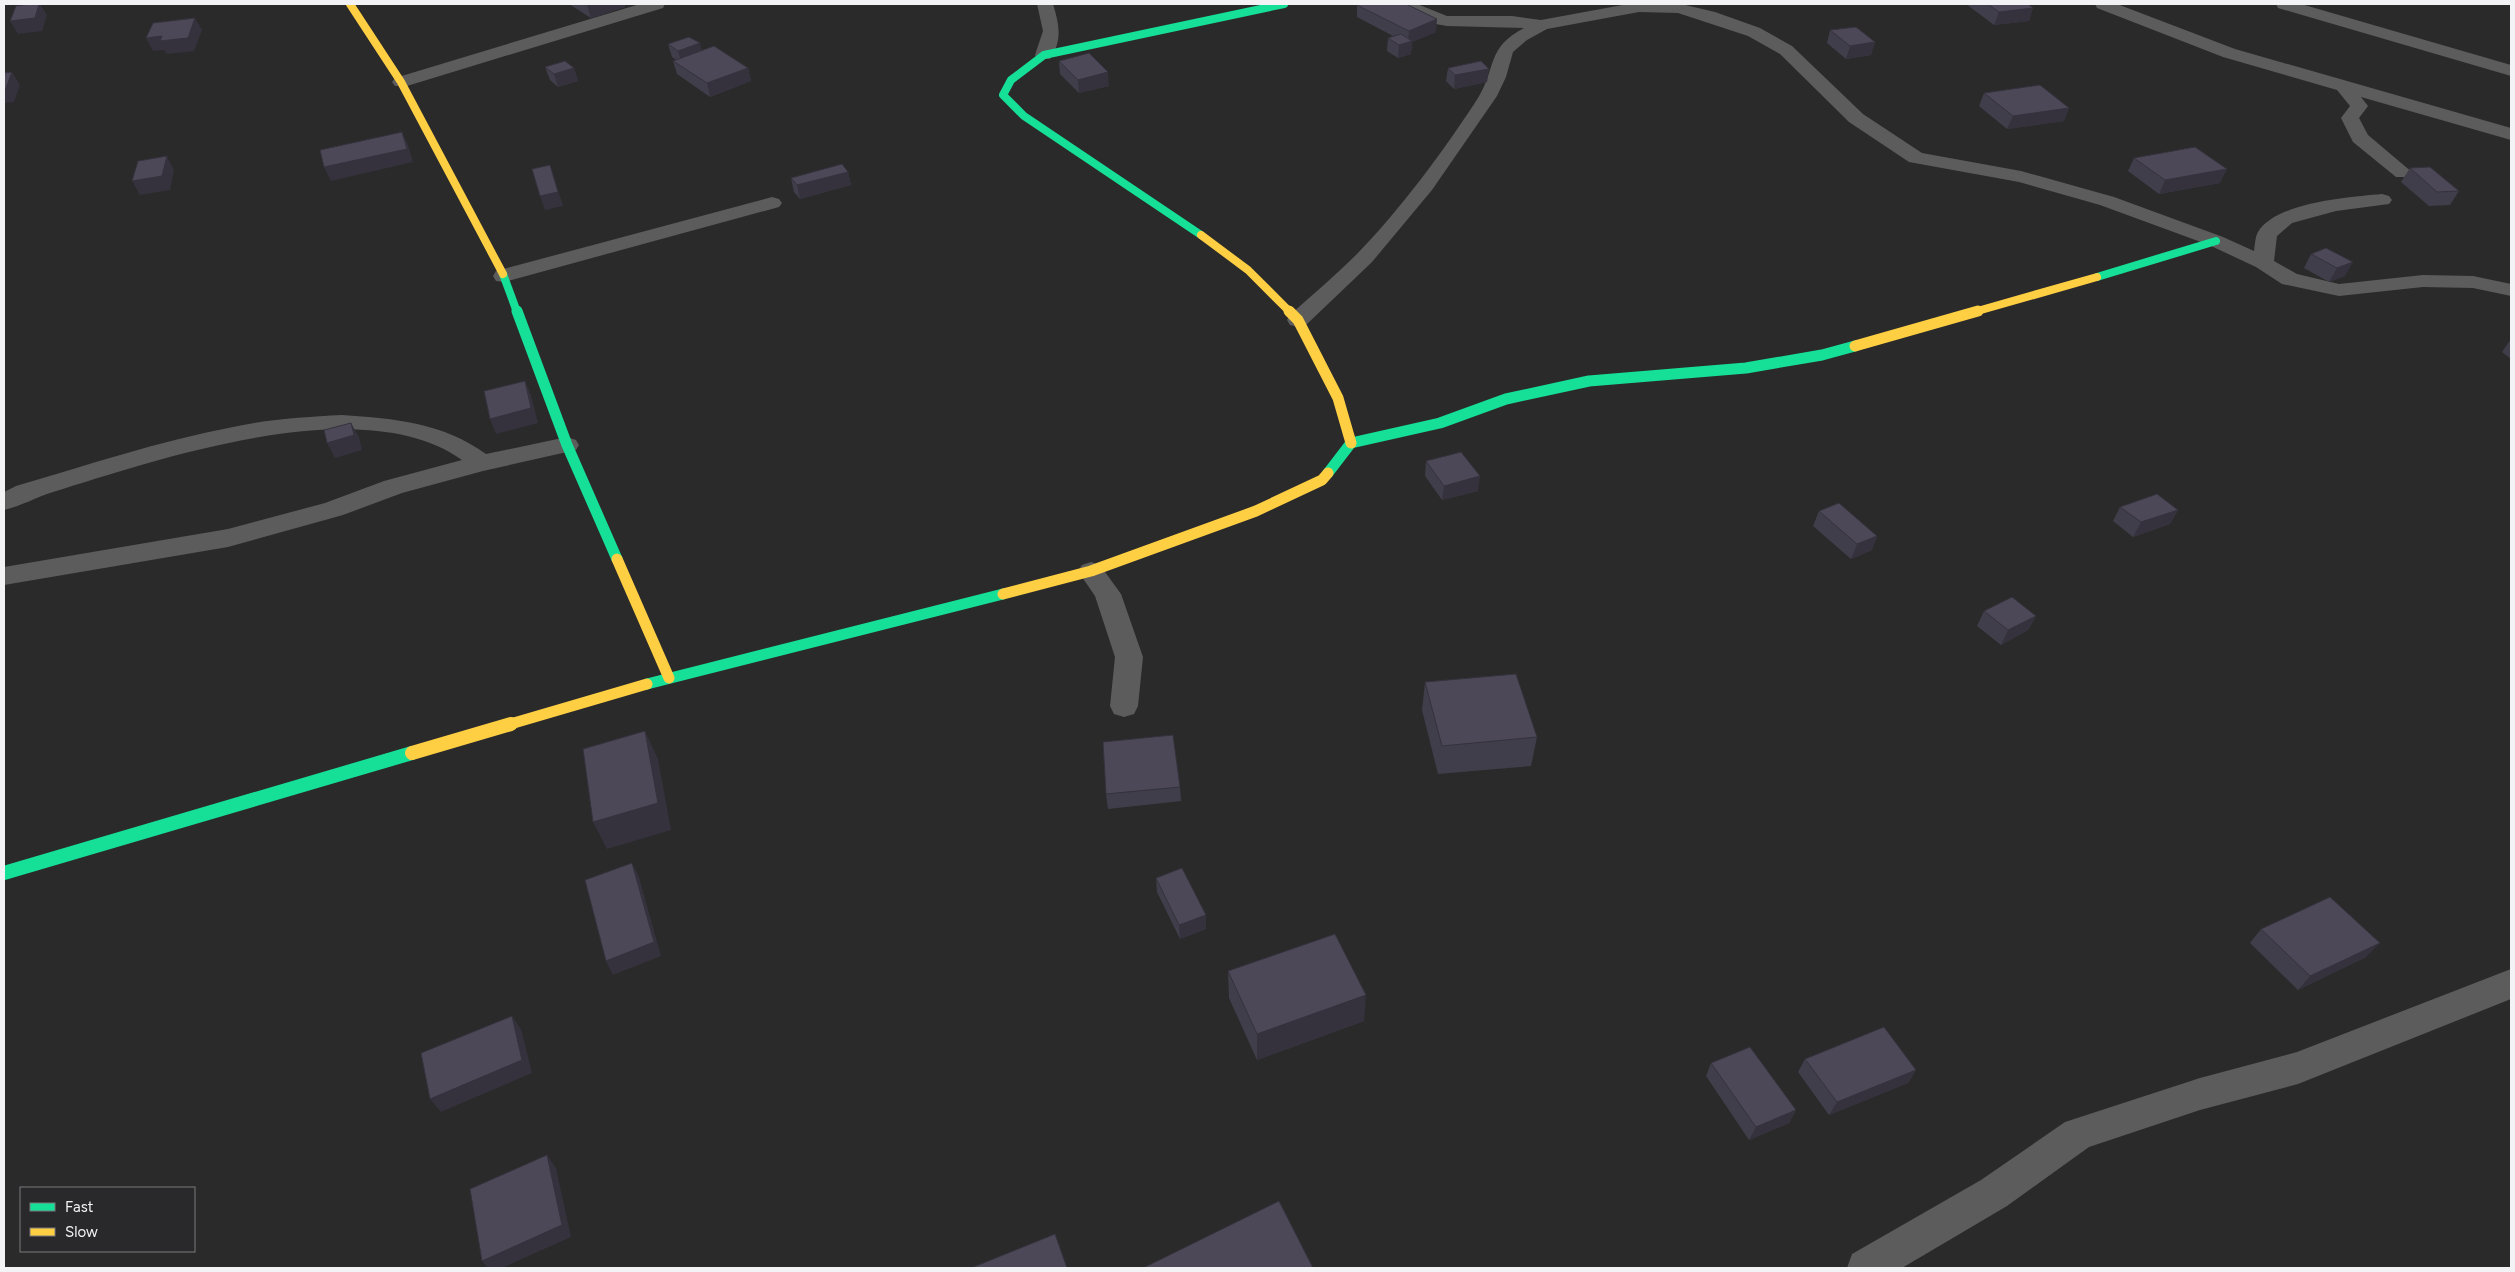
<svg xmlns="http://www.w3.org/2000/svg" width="2515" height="1272" viewBox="0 0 2515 1272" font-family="Figtree,sans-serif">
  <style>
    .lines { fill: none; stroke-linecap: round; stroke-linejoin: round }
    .street { fill: #5c5c5d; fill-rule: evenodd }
    .fast-far2 { stroke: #16e098; stroke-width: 8 }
    .fast-far1 { stroke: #16e098; stroke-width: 11 }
    .fast { stroke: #16e098; stroke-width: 14 }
    .slow-far2 { stroke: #ffcf43; stroke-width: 8 }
    .slow-far1 { stroke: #ffcf43; stroke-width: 11 }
    .slow { stroke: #ffcf43; stroke-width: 14 }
    .wall { fill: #413e4b }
    .shaded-wall { fill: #35323d }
    .building { fill: #4c4857; stroke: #35323d }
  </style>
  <rect width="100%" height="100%" fill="#2a2a2a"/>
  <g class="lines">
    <!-- street -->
    <path class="street" d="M640 4H665L663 8 407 86H395L392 82 395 78Z
      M1037 4H1053C1059 24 1063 40 1050 59H1038L1035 55 1043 31Z
      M1396 4H1417L1447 16H1512L1541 20 1628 4H1681L1715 12 1760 28 1792 46 1863 114 1922 153 2021 171 2114 197 2223 237 2254 251C2255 245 2255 237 2258 232 2276 202 2350 197 2382 194L2389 196 2392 200 2389 204 2336 211 2292 223 2277 236 2274 261 2297 274 2339 284 2423 275 2473 276 2511 284V296L2473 288 2423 287 2339 296 2282 284 2256 267 2209 245 2100 205 2019 182 1909 162 1849 122 1780 54 1748 36 1678 13 1639 12 1547 29 1527 40 1513 52 1506 77 1497 96 1432 190 1372 262 1306 325 1298 327 1290 325 1287 320 1290 315C1312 295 1336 275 1357 254 1400 210 1445 149 1478 98 1497 67 1486 48 1524 28L1447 26 1430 23 1398 8Z
      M2095 4H2117L2235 49 2511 128V140L2361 97 2368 106 2359 118 2368 135 2413 173 2410 177H2396L2353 142 2341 118 2350 106 2337 90 2223 57 2097 8Z
      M2276 4H2301L2511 65V76L2278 8Z
      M772 197 779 199 782 203 779 207 504 282 496 281 493 276 496 271Z
      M342 415C396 419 441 422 486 454L567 437 576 440 579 445 576 450 483 471 402 493 343 515 228 547 4 585V567L228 529 325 503 384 481 462 460C363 389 159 459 53 492 37 497 21 506 4 510V492L16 486C88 465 159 441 233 427 269 419 306 417 342 415Z
      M1091 562 1100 565 1121 594 1143 657 1138 706 1134 714 1124 717 1114 714 1110 706 1115 657 1095 596 1078 571 1082 565Z
      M2511 969V999L2298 1084 2200 1110 2089 1147 2007 1206 1902 1268H1847L1852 1254 1981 1180 2065 1122 2200 1078 2297 1052Z"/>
    <!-- fast-far2 -->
    <path class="fast-far2" d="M1201 235 1024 116 1003 95 1011 80 1044 55 1284 4
      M503 274 517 312
      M2097 277 2216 241"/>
    <!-- fast-far1 -->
    <path class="fast-far1" d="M517 311 567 445 617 559
      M1328 473 1351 443 1440 423 1506 399 1589 381 1746 368 1822 355 1855 346
      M647 684 1003 594"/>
    <!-- fast -->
    <path class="fast" d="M4 873 412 753"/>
    <!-- slow-far2 -->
    <path class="slow-far2" d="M350 4 401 82 503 274
      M1201 235 1248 270 1290 312
      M1974 312 2097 277"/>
    <!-- slow-far1 -->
    <path class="slow-far1" d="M1289 311 1298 320 1338 398 1351 443
      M1855 346 1978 311
      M617 559 669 678
      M1003 594 1091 571 1256 511 1322 480 1328 473
      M507 725 647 684"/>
    <!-- slow -->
    <path class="slow" d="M412 753 511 724"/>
  </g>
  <!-- wall -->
  <path class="wall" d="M569 4H624L625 7 591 18Z
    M1966 4H2028L2033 8 2029 21 1994 25Z
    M1357 5 1436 32 1412 42 1411 54 1398 58 1387 51 1388 38 1393 36 1357 17Z
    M1830 30 1875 42 1871 55 1846 59 1827 43Z
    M668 44 702 51 748 68 751 81 710 97 677 74 673 61 676 60 672 57Z
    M1059 61 1109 86 1079 93 1060 74Z
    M545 67 574 68 578 81 558 87 550 80Z
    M1448 68 1487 82 1454 89 1446 81Z
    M1984 93 2069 108 2064 121 2007 129 1979 106Z
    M2134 158 2220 183 2159 194 2128 171Z
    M2410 168 2459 191 2450 205 2429 206 2401 182Z
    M848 172 851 185 800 199 794 192 791 178Z
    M2326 248 2345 276 2329 282 2304 268 2311 254Z
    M2511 339V359L2502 352Z
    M1426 461 1478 491 1442 500 1425 476Z
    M2120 507 2178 510 2170 524 2133 537 2113 521Z
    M1819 511 1877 536 1872 550 1851 559 1813 526Z
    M1984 611 2036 616 2028 630 2001 645 1977 626Z
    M1425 682 1537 737 1531 766 1438 774 1422 710Z
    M1180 787 1181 801 1108 809 1106 794Z
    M1156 878 1206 929 1180 939 1157 892Z
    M2261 929 2366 957 2298 990 2250 943Z
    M1228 971 1364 1021 1257 1060 1229 998Z
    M1805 1059 1916 1070 1908 1083 1829 1115 1798 1072Z
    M1711 1063 1796 1110 1789 1123 1749 1140 1706 1076Z"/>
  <!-- shaded-wall -->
  <path class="shaded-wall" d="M39 4H40L47 15 42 31 18 34 10 21Z
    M592 4H624L625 7 591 18 587 5Z
    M2033 8 2029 21 1994 25 1999 12Z
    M195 18 202 30 194 51 167 54 164 50 153 51 146 38 162 36Z
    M1437 19 1436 32 1412 42 1411 54 1398 58 1399 45 1408 42 1409 31Z
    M1875 42 1871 55 1846 59 1850 46Z
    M700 43 703 56 682 64 678 51Z
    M574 68 578 81 558 87 554 74Z
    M748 68 751 81 710 97 707 83Z
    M1489 69 1487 82 1454 89 1455 75Z
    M12 72 20 85 14 102 4 103V89Z
    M1108 72 1109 86 1079 93 1078 80Z
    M2069 108 2064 121 2007 129 2013 116Z
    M402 132 408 145 413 162 331 181 324 167Z
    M167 156 174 170 170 190 140 195 132 181Z
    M550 165 563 206 545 210 540 196Z
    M2227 169 2220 183 2159 194 2165 180Z
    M848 172 851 185 800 199 797 185Z
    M2353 262 2345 276 2329 282 2337 268Z
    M525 381 531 395 538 423 496 434 490 419Z
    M351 423 359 437 362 450 335 458 327 443Z
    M1480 476 1478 491 1442 500 1444 486Z
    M2178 510 2170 524 2133 537 2141 522Z
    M1877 536 1872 550 1851 559 1857 544Z
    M2036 616 2028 630 2001 645 2008 630Z
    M645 731 658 759 671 830 607 849 593 822Z
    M632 863 639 877 661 956 613 975 606 961Z
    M1206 915V929L1180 939 1179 925Z
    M2380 943 2366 957 2298 990 2310 976Z
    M1366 995 1364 1021 1257 1060V1034Z
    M512 1016 521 1029 532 1073 441 1112 430 1099Z
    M1916 1070 1908 1083 1829 1115 1837 1102Z
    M1796 1110 1789 1123 1749 1140 1756 1127Z
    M547 1155 556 1168 571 1237 502 1268H488L482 1261Z"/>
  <!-- building -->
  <path class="building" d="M30 4H39L35 18 10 21 16 6Z
    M1360 4H1406L1437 19 1409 31 1357 5Z
    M1988 4H2028L2033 8 1999 12Z
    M195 18 188 38 160 41 162 36 146 38 153 23Z
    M1856 27 1875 42 1850 46 1830 30Z
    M1401 34 1412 41 1399 45 1388 38Z
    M689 37 700 43 678 51 668 44Z
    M714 46 748 68 707 83 673 61Z
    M1089 53 1108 72 1078 80 1059 61Z
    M565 61 574 68 554 74 545 67Z
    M1481 61 1489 69 1455 75 1448 68Z
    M12 72 6 88 4 89V73Z
    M2040 85 2069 108 2013 116 1984 93Z
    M402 132 407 149 324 167 320 150Z
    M2195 147 2227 169 2165 180 2134 158Z
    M167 156 162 176 132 181 138 161Z
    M842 164 848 172 797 185 791 178Z
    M550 165 558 192 540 196 532 169Z
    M2430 167 2459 191 2437 192 2410 168Z
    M2326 248 2353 262 2337 268 2311 254Z
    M525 381 531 408 490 419 484 391Z
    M351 423 354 435 327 443 324 430Z
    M1461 452 1480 476 1444 486 1426 461Z
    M2157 494 2178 510 2141 522 2120 507Z
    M1839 503 1877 536 1857 544 1819 511Z
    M2012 597 2036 616 2008 630 1984 611Z
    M1516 674 1537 737 1442 746 1425 682Z
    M645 731 658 803 593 822 583 749Z
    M1173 735 1180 787 1106 794 1103 742Z
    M632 863 654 942 606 961 585 880Z
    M1182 868 1206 915 1179 925 1156 878Z
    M2330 897 2380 943 2310 976 2261 929Z
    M1335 934 1366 995 1257 1034 1228 971Z
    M512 1016 522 1060 430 1099 421 1053Z
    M1884 1027 1916 1070 1837 1102 1805 1059Z
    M1750 1047 1796 1110 1756 1127 1711 1063Z
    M547 1155 562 1225 482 1261 470 1189Z
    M1279 1201 1313 1268H1143Z
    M1055 1234 1067 1268H971Z"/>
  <!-- border -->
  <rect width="2515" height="1272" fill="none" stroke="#f3f3f5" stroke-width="10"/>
  <!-- legend -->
  <rect x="20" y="1187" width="175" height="65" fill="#29292b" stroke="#7a7a7c"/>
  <rect x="30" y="1203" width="25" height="8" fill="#16e098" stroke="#7a7a7c"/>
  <text x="65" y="1212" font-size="15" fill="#f3f3f5">Fast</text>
  <rect x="30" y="1228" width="25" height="8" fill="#ffcf43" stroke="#7a7a7c"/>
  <text x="65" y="1237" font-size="15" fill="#f3f3f5">Slow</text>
</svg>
